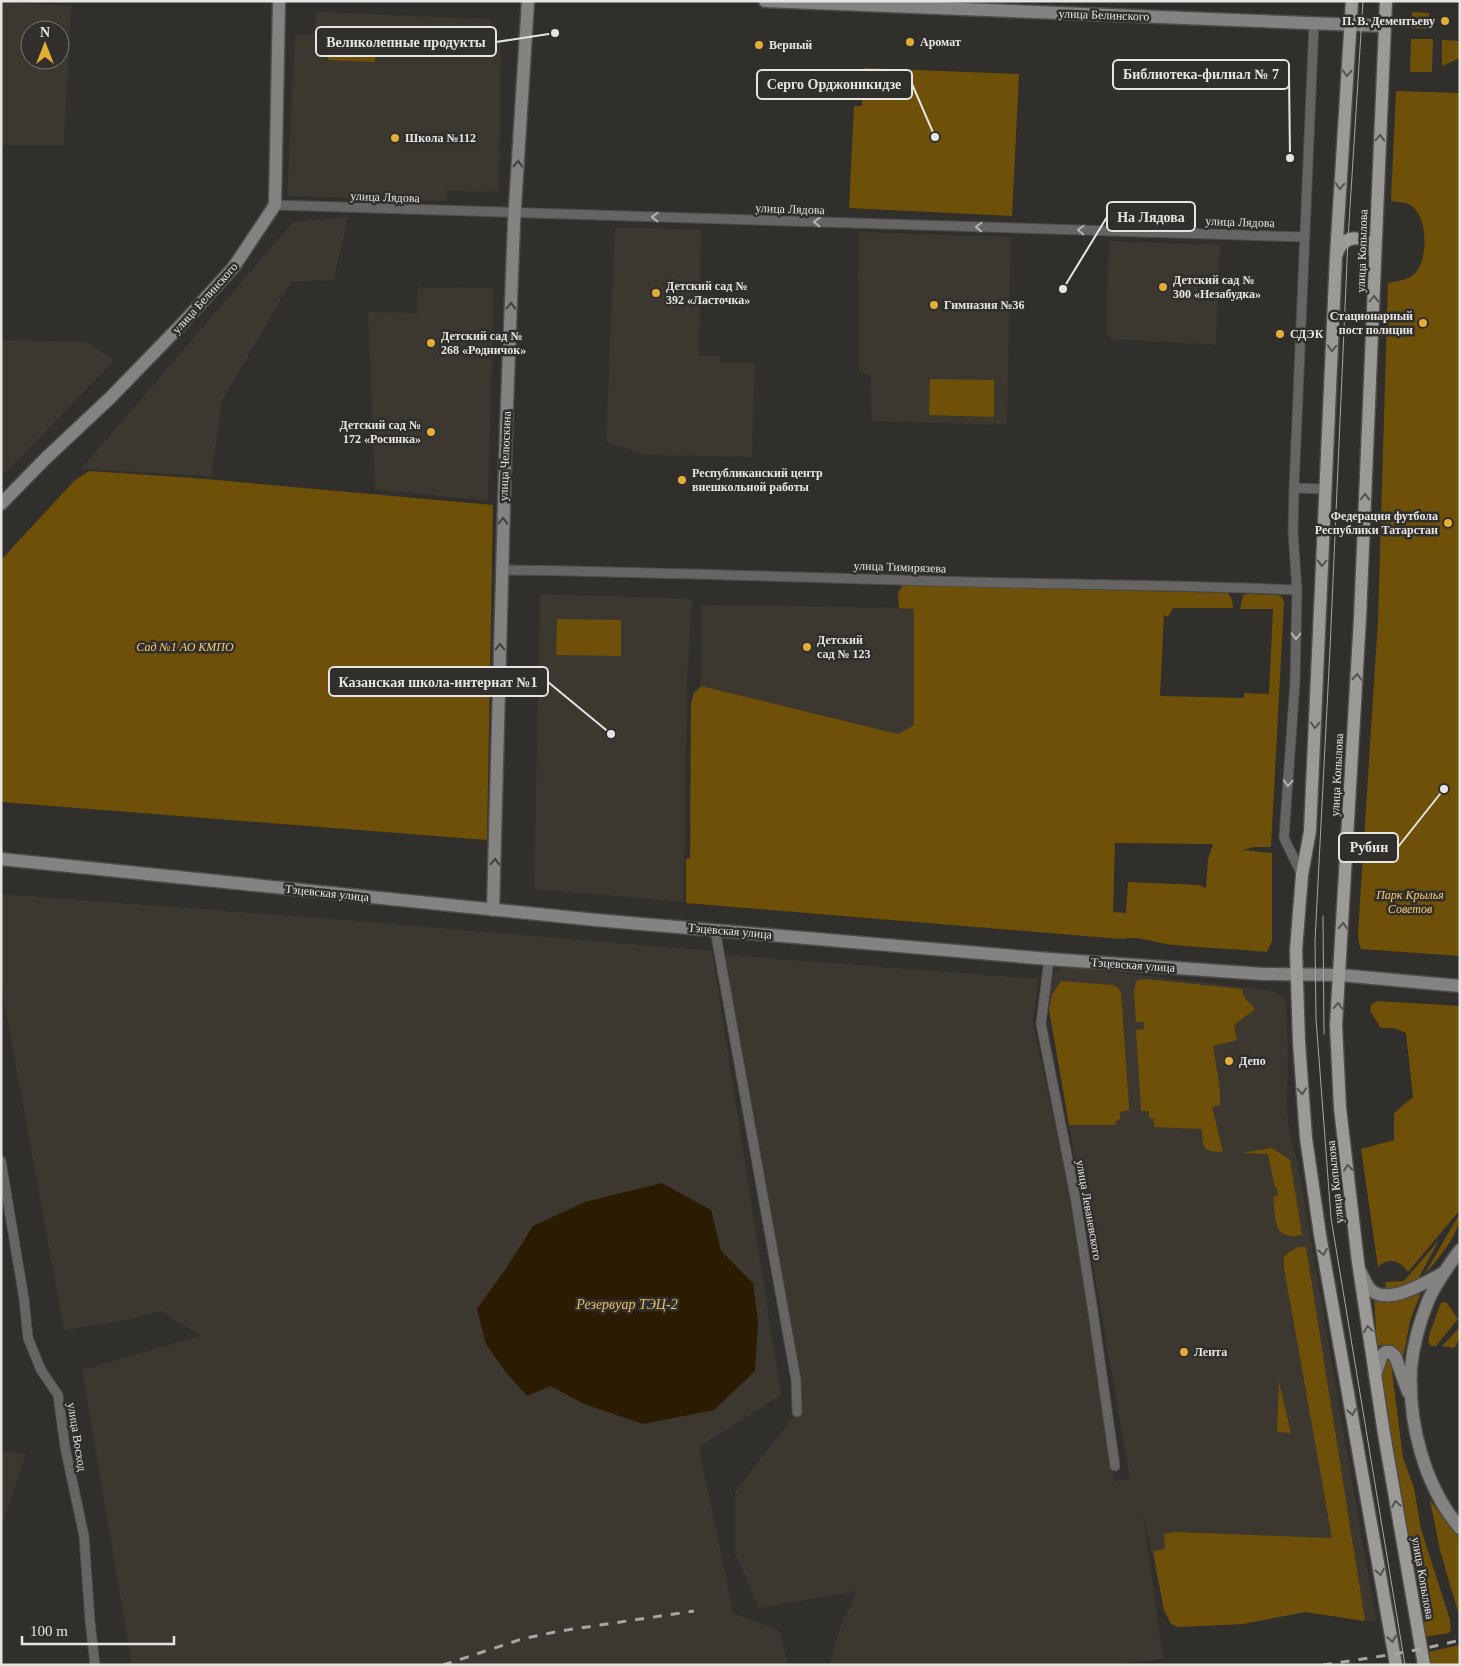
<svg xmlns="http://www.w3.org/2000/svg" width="1461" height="1666" viewBox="0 0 1461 1666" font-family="Georgia,serif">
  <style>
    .built { fill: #3c382f; fill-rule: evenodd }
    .green { fill: #6e5008; fill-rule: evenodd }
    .water { fill: #2b1b00 }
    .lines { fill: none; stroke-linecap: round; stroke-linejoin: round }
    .street-casing { stroke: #4e4c49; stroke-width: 11 }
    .secondary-casing { stroke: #4e4c49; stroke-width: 15 }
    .primary-casing { stroke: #4e4c49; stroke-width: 15 }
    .street { stroke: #666564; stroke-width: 9 }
    .secondary { stroke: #848381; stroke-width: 12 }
    .primary { stroke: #9b9a97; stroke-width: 12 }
    .tram { stroke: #a7a6a4; stroke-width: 1 }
    .rail { stroke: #a7a6a4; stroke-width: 3; stroke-dasharray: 9 9; stroke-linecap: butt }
    .oneway { stroke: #565451 }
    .oneway2 { stroke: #42403d }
    .oneway3 { stroke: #b3b2b0 }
    .poi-dot { fill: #e4ad35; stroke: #312f2c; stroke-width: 2 }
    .labels { text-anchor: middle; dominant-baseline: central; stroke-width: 5; stroke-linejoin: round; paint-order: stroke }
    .street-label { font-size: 12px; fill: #e6e5e3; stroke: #312f2c }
    .poi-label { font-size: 12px; font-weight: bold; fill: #e6e5e3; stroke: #312f2c; text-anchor: start }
    .park-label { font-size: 12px; font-style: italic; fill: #f8ca71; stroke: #312f2c }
    .water-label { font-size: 14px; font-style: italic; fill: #eabd63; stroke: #312f2c }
    .leader { fill: none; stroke: #e6e5e3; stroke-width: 2 }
    .callout-dot { fill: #e6e5e3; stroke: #312f2c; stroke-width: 2 }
    .callout { fill: #312f2c; stroke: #e6e5e3; stroke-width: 2 }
    .callout-label { font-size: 14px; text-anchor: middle; font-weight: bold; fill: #e6e5e3 }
  </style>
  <rect width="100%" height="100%" fill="#312f2c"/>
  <!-- built -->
  <path class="built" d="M1 3 71 6 64 145H1ZM30 30H60V60H30Z
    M316 12 491 19 490 41H501L499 192 447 191 446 201 287 196 295 34H315Z
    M348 217 334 280 291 282 222 401 211 476 81 469 293 222Z
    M615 227 701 230 699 355 720 356V363H755L752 457 646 455 606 442Z
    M858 232 1011 237 1007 425 872 421 870 374 859 372Z
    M1109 241 1220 245 1216 345 1110 339 1106 329Z
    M418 287 494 288 488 501 375 489 368 312 417 313Z
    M1 340 86 342 115 360 1 477Z
    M540 594 692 599 687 683 684 902 534 889Z
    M701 605 914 608V725L898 734 701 686Z
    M1 894 346 920 712 951 781 1395 699 1447 733 1613 780 1631 788 1665H132L82 1370 200 1336 161 1311 128 1320 64 1330 1 984Z
    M725 955 1038 979 1033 1024 1072 1203 1114 1481 1130 1478 1049 1009V997L1054 974 1061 967H1071L1265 990 1275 992 1284 997 1286 1003 1288 1050 1287 1106 1289 1131 1298 1165 1376 1621H1365L1305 1612 1243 1624 1179 1627 1171 1624 1164 1610 1142 1507 1163 1659 1108 1665H829L842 1623 857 1591 759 1608 735 1553V1492L800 1408Z
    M1 1452 26 1453 4 1519 1 1520Z"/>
  <!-- green -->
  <path class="green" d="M1412 12 1429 13V29L1411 28Z
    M329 34 376 37 375 62 328 60Z
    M1411 39H1433L1432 72H1410Z
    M1442 40 1460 41V58L1442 66Z
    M864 68 1019 74 1012 216 849 208 854 106H862Z
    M1396 91 1460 93V956L1361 949 1359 943 1358 934 1378 620 1388 283C1398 281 1410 280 1417 271 1428 256 1428 215 1410 205 1406 202 1397 202 1391 201Z
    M930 379 994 380V417L929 415Z
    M89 471 194 478 493 505 487 840 1 802V560L74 481Z
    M909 585 1228 593 1232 600 1233 608H1173L1168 617 1164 615 1160 696 1244 698V693L1269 694 1273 609H1240L1243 595 1247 594 1277 595 1282 597 1284 602 1271 847H1254L1243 850 1272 853V941L1267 952C1236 949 1206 948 1175 945 1157 944 1140 935 1122 939L686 903V859L690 858 691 704 694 693 701 686 898 734 914 725V609L899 608 898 593 902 586ZM1115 843 1213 844 1208 859 1206 888 1199 885 1128 882 1126 913 1113 912Z
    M557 619 621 620V656L556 655Z
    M1146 979 1242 989 1244 997 1255 1009 1234 1025 1237 1040 1213 1046 1220 1090V1105L1212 1107 1223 1152C1202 1152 1203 1148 1202 1129L1154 1127V1119L1149 1118V1111H1141L1136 1030 1144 1029V1022H1136L1134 992 1136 982 1139 980Z
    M1061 981 1113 985 1118 988 1121 993 1129 1106V1110L1120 1112V1119L1115 1122 1116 1125H1069L1049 1009 1052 995Z
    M1377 1001 1460 1006V1210L1408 1272C1400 1260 1388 1257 1378 1267L1361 1149 1394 1140V1113L1413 1097 1406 1033 1394 1028H1381L1370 1011 1371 1005Z
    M1272 1148 1290 1160 1302 1235C1272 1241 1276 1219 1273 1197L1278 1195 1277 1189 1274 1185 1268 1154 1241 1153Z
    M1460 1213C1460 1235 1438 1259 1424 1275Z
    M1439 1240 1416 1283 1386 1291 1385 1282 1404 1281Z
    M1298 1247H1306L1365 1621 1305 1612 1243 1624 1179 1627 1171 1624 1164 1610 1153 1551 1165 1549 1164 1534 1174 1532 1332 1538 1284 1268V1257L1289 1252Z
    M1423 1287 1410 1321 1401 1368 1390 1347 1380 1345 1377 1348 1374 1295Z
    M1442 1302 1447 1303 1458 1319 1436 1346H1431L1428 1342 1430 1333 1440 1305Z
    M1460 1327V1338L1454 1348 1442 1346Z
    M1384 1358H1389L1391 1364 1403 1458 1414 1488 1421 1529 1450 1620 1451 1629 1449 1633 1424 1637 1394 1450 1380 1379Z
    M1279 1382 1291 1433 1277 1432Z
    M1430 1500 1452 1529 1460 1538V1619L1440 1550Z
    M1460 1645V1665H1430L1428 1652Z"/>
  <!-- water -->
  <path class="water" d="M662 1183 711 1210 721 1251 753 1283 758 1322 755 1371 714 1410 643 1424 584 1404 550 1386 527 1396 504 1370 486 1344 477 1309 507 1267 533 1226 585 1202Z"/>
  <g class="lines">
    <!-- street casing -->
    <g class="street-casing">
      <path id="street" d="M275 205 1304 237
        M1294 488 1325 489
        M502 570C658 572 814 578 969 582 1078 585 1188 585 1297 590
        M1302 875 1284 838 1295 682 1297 590 1293 532 1294 488 1314 23
        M715 930 796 1380 797 1412
        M1049 959 1041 1024 1075 1196 1093 1312 1115 1466
        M1 1161 24 1299 28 1338 41 1370 58 1395 65 1447 84 1536 90 1621 95 1665"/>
    </g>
    <!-- secondary casing -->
    <g class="secondary-casing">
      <path id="secondary" d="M765 1 1384 26
        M1 504 45 459 110 398 178 328 233 268 275 205 279 1
        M1 859 596 920 1049 959 1263 974 1340 975 1460 986
        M493 910 506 430 514 223 528 1
        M1460 1250C1448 1266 1436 1283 1428 1301 1420 1321 1413 1346 1411 1368 1408 1422 1424 1486 1460 1528
        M1360 1271C1363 1277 1366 1284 1370 1289 1387 1307 1426 1282 1443 1273
        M1375 1375 1382 1355 1386 1352H1390L1395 1356 1408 1392"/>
    </g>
    <!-- primary casing -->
    <g class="primary-casing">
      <path id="primary" d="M1352 1 1336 256 1310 831 1302 875 1296 950 1299 1042 1306 1138 1320 1235 1396 1665
        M1386 1 1360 618 1336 1025 1340 1108 1358 1262 1384 1434 1424 1665
        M1337 254C1342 233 1370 233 1375 255"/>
    </g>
    <!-- street -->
    <use href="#street" class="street"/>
    <!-- secondary -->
    <use href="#secondary" class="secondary"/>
    <!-- primary -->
    <use href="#primary" class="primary"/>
    <!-- tram -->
    <path class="tram" d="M1363 1 1348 239 1330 649 1315 941 1316 1019 1331 1218 1405 1665
      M1323 916 1324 1034"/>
    <!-- rail -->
    <path class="rail" d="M443 1665 522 1639 560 1631 694 1611
      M1323 1665C1368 1658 1415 1652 1460 1640"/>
  </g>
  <!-- one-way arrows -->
  <defs><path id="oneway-chevron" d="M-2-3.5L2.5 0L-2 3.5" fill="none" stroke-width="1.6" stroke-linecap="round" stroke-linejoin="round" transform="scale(1.25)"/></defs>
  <g class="oneway">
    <use href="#oneway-chevron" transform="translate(1347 73) rotate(93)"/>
    <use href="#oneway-chevron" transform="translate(1380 138) rotate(-88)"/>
    <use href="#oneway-chevron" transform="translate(1340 186) rotate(93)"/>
    <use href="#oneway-chevron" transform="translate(1374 299) rotate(-88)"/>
    <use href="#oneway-chevron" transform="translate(1332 348) rotate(93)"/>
    <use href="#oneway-chevron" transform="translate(1365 497) rotate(-88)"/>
    <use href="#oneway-chevron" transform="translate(1322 563) rotate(92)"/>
    <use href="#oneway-chevron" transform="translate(1357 677) rotate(-87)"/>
    <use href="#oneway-chevron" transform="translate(1315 725) rotate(93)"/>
    <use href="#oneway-chevron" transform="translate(1343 926) rotate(-87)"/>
    <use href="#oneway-chevron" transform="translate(1338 1006) rotate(-86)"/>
    <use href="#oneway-chevron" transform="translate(1302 1091) rotate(86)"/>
    <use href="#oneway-chevron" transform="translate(1348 1168) rotate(-96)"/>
    <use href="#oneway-chevron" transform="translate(1323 1252) rotate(80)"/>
    <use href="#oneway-chevron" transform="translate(1368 1329) rotate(-98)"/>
    <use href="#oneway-chevron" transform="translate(1352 1412) rotate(80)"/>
    <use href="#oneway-chevron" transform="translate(1396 1504) rotate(-100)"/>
    <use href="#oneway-chevron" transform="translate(1380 1572) rotate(80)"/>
    <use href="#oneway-chevron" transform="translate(1392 1639) rotate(81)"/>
  </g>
  <g class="oneway2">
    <use href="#oneway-chevron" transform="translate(518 164) rotate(-87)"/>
    <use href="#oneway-chevron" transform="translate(511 306) rotate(-88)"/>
    <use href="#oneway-chevron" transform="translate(503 521) rotate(-88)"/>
    <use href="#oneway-chevron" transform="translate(500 647) rotate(-89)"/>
    <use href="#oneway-chevron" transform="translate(495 862) rotate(-88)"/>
  </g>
  <g class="oneway3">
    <use href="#oneway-chevron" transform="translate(655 217) rotate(-178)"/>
    <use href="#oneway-chevron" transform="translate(817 222) rotate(-178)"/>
    <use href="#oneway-chevron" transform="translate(979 227) rotate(-178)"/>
    <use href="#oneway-chevron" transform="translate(1081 230) rotate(-178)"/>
    <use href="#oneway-chevron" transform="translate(1296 636) rotate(91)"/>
    <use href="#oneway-chevron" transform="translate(1288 783) rotate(94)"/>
  </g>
  <!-- markers -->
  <g class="poi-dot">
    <circle cx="1445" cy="21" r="5"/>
    <circle cx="910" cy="42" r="5"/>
    <circle cx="759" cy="45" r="5"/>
    <circle cx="395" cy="138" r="5"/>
    <circle cx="1163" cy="287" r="5"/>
    <circle cx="656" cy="293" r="5"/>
    <circle cx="934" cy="305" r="5"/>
    <circle cx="1423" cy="323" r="5"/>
    <circle cx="1280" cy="334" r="5"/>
    <circle cx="431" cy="343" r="5"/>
    <circle cx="431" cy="432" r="5"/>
    <circle cx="682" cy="480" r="5"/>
    <circle cx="1448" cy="523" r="5"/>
    <circle cx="807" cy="647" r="5"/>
    <circle cx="1229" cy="1061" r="5"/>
    <circle cx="1184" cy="1352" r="5"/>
  </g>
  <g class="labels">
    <!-- street labels -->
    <g class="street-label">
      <text transform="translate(1104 15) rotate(2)">улица Белинского</text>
      <text transform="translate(385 197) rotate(2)">улица Лядова</text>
      <text transform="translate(790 209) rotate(2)">улица Лядова</text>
      <text transform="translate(1240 222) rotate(2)">улица Лядова</text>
      <text transform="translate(1362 251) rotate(-88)">улица Копылова</text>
      <text transform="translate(205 298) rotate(-48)">улица Белинского</text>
      <text transform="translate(505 456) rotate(-88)">улица Челюскина</text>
      <text transform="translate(900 567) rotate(2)">улица Тимирязева</text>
      <text transform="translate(1337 775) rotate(-87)">улица Копылова</text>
      <text transform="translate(327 893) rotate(6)">Тэцевская улица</text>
      <text transform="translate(730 931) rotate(5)">Тэцевская улица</text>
      <text transform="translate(1133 965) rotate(4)">Тэцевская улица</text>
      <text transform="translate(1335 1182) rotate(-96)">улица Копылова</text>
      <text transform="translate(1089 1210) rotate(80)">улица Леваневского</text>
      <text transform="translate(77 1437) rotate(81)">улица Восход</text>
      <text transform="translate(1423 1578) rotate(80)">улица Копылова</text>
    </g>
    <!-- poi labels -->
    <g class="poi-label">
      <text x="1435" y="21" text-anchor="end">П. В. Дементьеву</text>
      <text x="920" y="42">Аромат</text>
      <text x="769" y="45">Верный</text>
      <text x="405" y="138">Школа №112</text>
      <text x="1173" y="280">Детский сад №<tspan x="1173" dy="14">300 «Незабудка»</tspan></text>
      <text x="666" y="286">Детский сад №<tspan x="666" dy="14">392 «Ласточка»</tspan></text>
      <text x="944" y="305">Гимназия №36</text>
      <text x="1413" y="316" text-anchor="end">Стационарный<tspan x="1413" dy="14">пост полиции</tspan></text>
      <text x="1290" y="334">СДЭК</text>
      <text x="441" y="336">Детский сад №<tspan x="441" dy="14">268 «Родничок»</tspan></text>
      <text x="421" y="425" text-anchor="end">Детский сад №<tspan x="421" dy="14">172 «Росинка»</tspan></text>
      <text x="692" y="473">Республиканский центр<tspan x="692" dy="14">внешкольной работы</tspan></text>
      <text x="1438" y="516" text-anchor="end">Федерация футбола<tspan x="1438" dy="14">Республики Татарстан</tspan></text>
      <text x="817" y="640">Детский<tspan x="817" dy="14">сад № 123</tspan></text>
      <text x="1239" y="1061">Депо</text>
      <text x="1194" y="1352">Лента</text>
    </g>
    <!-- park labels -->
    <g class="park-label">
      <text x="185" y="647">Сад №1 АО КМПО</text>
      <text x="1410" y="895">Парк Крылья<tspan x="1410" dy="14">Советов</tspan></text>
    </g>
    <!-- water labels -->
    <g class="water-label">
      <text x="627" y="1304">Резервуар ТЭЦ-2</text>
    </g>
  </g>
  <!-- callouts -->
  <path class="leader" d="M555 33L496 42M1290 158L1289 74M935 137L912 84M1063 289L1107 217M611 734L548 682M1444 789L1398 847"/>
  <g class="callout-dot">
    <circle cx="555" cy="33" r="5"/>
    <circle cx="1290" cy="158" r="5"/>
    <circle cx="935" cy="137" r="5"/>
    <circle cx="1063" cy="289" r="5"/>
    <circle cx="611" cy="734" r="5"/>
    <circle cx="1444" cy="789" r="5"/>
  </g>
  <g class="callout">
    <rect x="316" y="27" width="180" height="29" rx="5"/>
    <rect x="1113" y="60" width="176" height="29" rx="5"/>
    <rect x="757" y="70" width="155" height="29" rx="5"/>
    <rect x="1107" y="202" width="88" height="29" rx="5"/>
    <rect x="329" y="667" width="219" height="29" rx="5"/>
    <rect x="1339" y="833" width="59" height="29" rx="5"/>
  </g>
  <g class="callout-label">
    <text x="406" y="47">Великолепные продукты</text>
    <text x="1201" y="79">Библиотека-филиал № 7</text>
    <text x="834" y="89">Серго Орджоникидзе</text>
    <text x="1151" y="222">На Лядова</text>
    <text x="438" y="687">Казанская школа-интернат №1</text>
    <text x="1369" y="852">Рубин</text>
  </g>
  <!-- border -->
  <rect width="1461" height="1666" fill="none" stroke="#e6e5e3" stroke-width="5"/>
  <!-- north arrow -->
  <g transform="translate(45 45)"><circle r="24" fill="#312f2c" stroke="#797875"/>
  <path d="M0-4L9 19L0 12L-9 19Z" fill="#e4ad35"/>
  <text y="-8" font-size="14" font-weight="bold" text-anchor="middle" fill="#e6e5e3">N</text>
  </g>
  <!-- scale -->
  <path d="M22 1636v8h152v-8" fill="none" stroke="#e6e5e3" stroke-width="2.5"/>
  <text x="30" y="1636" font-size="15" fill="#e6e5e3" stroke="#312f2c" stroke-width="4" paint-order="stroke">100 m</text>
</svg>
